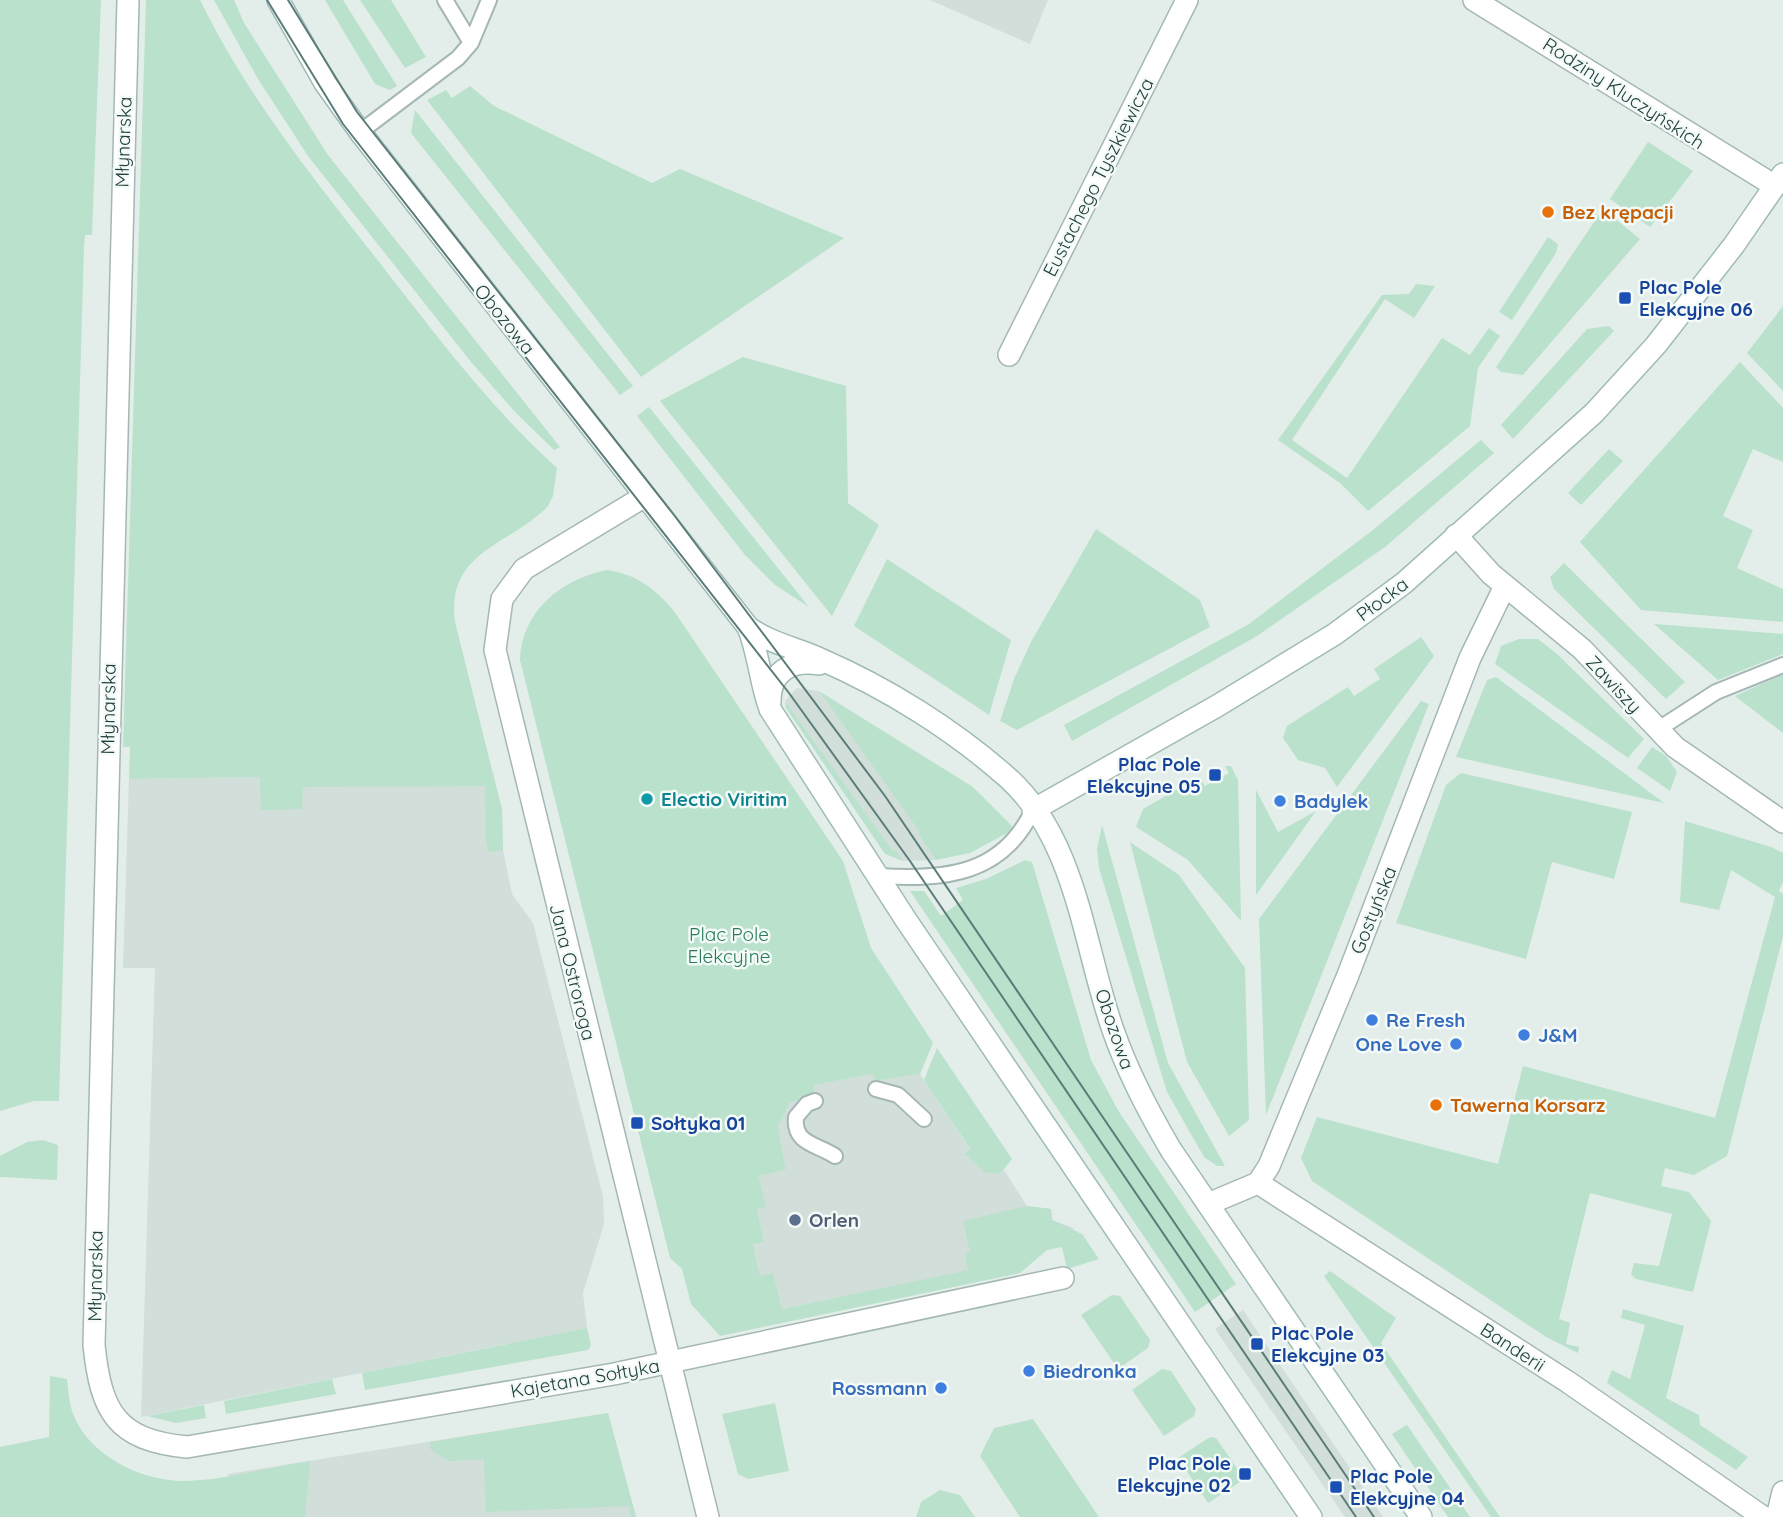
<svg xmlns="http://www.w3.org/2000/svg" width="1783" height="1517" viewBox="0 0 1783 1517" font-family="Quicksand,sans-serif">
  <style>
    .built { fill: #d1deda }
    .green { fill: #bae1cb }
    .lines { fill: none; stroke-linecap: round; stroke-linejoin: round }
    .lane-casing { stroke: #a5b7b4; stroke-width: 18 }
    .street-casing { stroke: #a5b7b4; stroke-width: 24 }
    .secondary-casing { stroke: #a0bbb6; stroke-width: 24 }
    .lane { stroke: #fff; stroke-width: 14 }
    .street { stroke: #fff; stroke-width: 21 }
    .secondary { stroke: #fff; stroke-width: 21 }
    .tram { stroke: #5b7c79; stroke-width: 2 }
    .food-dot { fill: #e8710a; stroke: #f4faf8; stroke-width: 2.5 }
    .transit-dot { fill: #1a4fb4; stroke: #f4faf8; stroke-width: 2.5 }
    .culture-dot { fill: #0f9aa8; stroke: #f4faf8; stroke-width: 2.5 }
    .shop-dot { fill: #3f7fe0; stroke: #f4faf8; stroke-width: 2.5 }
    .service-dot { fill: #5c6f8a; stroke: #f4faf8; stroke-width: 2.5 }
    .labels { text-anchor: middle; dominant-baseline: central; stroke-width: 5; stroke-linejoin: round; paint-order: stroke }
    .street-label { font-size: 19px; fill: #21413e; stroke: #f4faf8 }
    .food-label { font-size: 19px; font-weight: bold; fill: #c56008; stroke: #f4faf8; text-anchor: start }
    .transit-label { font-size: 19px; font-weight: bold; fill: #164399; stroke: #f4faf8; text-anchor: start }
    .culture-label { font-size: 19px; font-weight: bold; fill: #0d838f; stroke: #f4faf8; text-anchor: start }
    .shop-label { font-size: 19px; font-weight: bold; fill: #366cbe; stroke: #f4faf8; text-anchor: start }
    .park-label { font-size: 19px; fill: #277c55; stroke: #f4faf8 }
    .service-label { font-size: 19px; font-weight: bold; fill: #4e5e75; stroke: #f4faf8; text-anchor: start }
  </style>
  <rect width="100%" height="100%" fill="#e3eeeb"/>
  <!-- built -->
  <path class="built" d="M930 0H1048L1030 44Z
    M797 688 819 691 921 832 918 834 936 860 903 861 896 850 893 851 785 701Z
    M493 773 502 810 503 850 512 894 533 923 603 1196 604 1224 583 1293 587 1328 141 1417 155 968H123L129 779Z
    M873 1074 875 1081 920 1074 970 1150 965 1153 1000 1174 1004 1170 1027 1206 1051 1209 1052 1220 1074 1228 1071 1233 965 1254 969 1270 782 1309 773 1274 760 1277 753 1244 764 1241 757 1209 766 1207 759 1176 786 1170 778 1126 790 1103 814 1094 812 1085Z
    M1243 1310 1383 1517H1345L1215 1329Z
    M608 1413 636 1517H233L228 1474Z"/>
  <!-- green -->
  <path class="green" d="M0 0H101L92 235H85L84 247 59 1101H34L0 1111Z
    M146 0H200C248 98 316 182 383 267 438 338 491 408 557 468L553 496 548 506C510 546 446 550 455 622L502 810 503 850 489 852 486 841 485 786 303 787 302 809 261 810 260 777 129 779 130 747H123Z
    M214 0H234L244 23 328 155 560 447 554 450 515 412 471 362 308 156 258 79Z
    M325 0H343L397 86 390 90 375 84Z
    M360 0H391L426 57 405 68Z
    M470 86 494 106 652 183 680 169 844 238 641 377 427 100 446 90 452 98Z
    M415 110 633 386 620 395 411 133Z
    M1648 142 1693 171 1650 227 1610 199Z
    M1603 209 1640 239 1523 375 1501 372 1496 367Z
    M1548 237 1558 244 1556 253 1512 320 1499 312Z
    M1416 284 1435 286 1414 318 1385 299 1292 440 1347 478 1442 338 1470 355 1489 328 1500 336 1478 368 1470 426 1368 511 1340 483 1278 440 1382 295 1409 294Z
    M1783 306V391L1747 353Z
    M1609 326 1614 331 1513 439 1501 425 1587 329Z
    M743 357 846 386 848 503 879 525 832 616 660 401Z
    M1740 362 1783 408V462L1753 449 1723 516 1753 530 1737 568 1783 589V622L1641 610 1580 542Z
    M649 407 809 607 775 585 745 555 637 416Z
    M1481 440 1494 453 1385 547 1257 636 1072 741 1064 725 1249 624 1373 530Z
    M1609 449 1623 461 1581 505 1568 493Z
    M1096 529 1200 600 1210 627 1017 730 1000 721 1014 679 1031 642Z
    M887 559 1011 640 989 715 854 626Z
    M1564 563 1685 682 1666 699 1554 589 1550 577Z
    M607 570C638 575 654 588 674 611L843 861 871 948 933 1043 920 1074 875 1081 873 1074 813 1085 814 1094 790 1103 778 1126 786 1170 759 1176 766 1207 757 1209 764 1242 753 1244 760 1276 773 1273 782 1309 968 1270 965 1254 970 1252 963 1221 1027 1206 1051 1209 1052 1220 1082 1234 1099 1259 1067 1269 1062 1247 1047 1250 1020 1273 720 1336 691 1304 682 1269 670 1258 520 660C521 612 561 579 607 570Z
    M1654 624 1783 634V654L1718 680Z
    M1421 637 1434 656 1337 787 1325 768 1298 760 1283 738 1287 726 1348 687 1354 696 1380 679 1374 669Z
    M1519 639H1538L1557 654 1644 739 1628 758 1495 664 1501 646Z
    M1783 674V733L1735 696Z
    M1496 677 1664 803 1456 757 1487 680Z
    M819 691 973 787 1012 826 1011 831 970 853 936 860 918 834 920 832Z
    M785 701 893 851 896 850 903 861 885 854 786 708Z
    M1421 701 1429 704 1266 1115 1259 919Z
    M1652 747 1666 756 1677 772 1670 791 1637 768Z
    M1225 766H1231L1238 780 1241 921 1188 860 1136 827 1143 809 1199 777 1205 786 1229 773Z
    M1461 773 1632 812 1614 879 1552 862 1526 959 1396 923 1446 785Z
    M1256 790 1278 832 1316 811 1256 895Z
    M1685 821 1771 847 1783 853V882L1779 891 1783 894V936L1727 1156 1694 1175 1665 1168 1661 1186 1689 1192 1711 1221 1693 1292 1636 1279 1631 1274 1634 1263 1659 1266 1672 1214 1590 1193 1559 1319 1570 1323 1566 1344 1579 1347 1578 1353 1546 1337 1312 1181 1301 1158 1317 1117 1498 1164 1523 1066 1715 1118 1775 897 1731 870 1719 910 1680 902Z
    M1102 825 1168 1063 1225 1166H1217L1204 1157 1167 1092 1099 868 1097 849Z
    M1130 842 1179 875 1245 968 1249 1120 1229 1136 1187 1062Z
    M1025 860 1032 862 1091 1060 1119 1112 1236 1284 1195 1312 910 891H924L941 916 963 900 956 888 986 879Z
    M937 1048 1012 1159 1000 1174 984 1172 965 1154 970 1149 924 1080Z
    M43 1140 58 1145 57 1180 0 1177V1156L27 1142Z
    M1330 1271 1396 1318 1381 1343 1500 1517H1491L1324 1276Z
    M1112 1295 1120 1296 1150 1340 1148 1348 1118 1369 1081 1315Z
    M1623 1309 1684 1326 1666 1398 1699 1415 1700 1425 1748 1457 1736 1470 1607 1383 1612 1370 1630 1379 1645 1325 1621 1318Z
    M587 1328 591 1345 588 1350 365 1390 362 1373Z
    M1162 1369 1171 1371 1196 1409 1194 1416 1164 1436 1132 1390Z
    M50 1376 67 1379C68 1390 69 1401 72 1411 87 1456 143 1482 186 1481 225 1480 271 1467 310 1461L305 1517H0V1447L49 1437Z
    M332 1379 336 1394 226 1414 224 1401Z
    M775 1403 789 1471 748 1479 738 1474 722 1414Z
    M204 1405 206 1418 176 1423 147 1416Z
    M608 1413 636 1517H631L630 1506 486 1512 484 1459 448 1461 431 1450 430 1442Z
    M1033 1419 1099 1517H1020L980 1456 994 1428Z
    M1407 1425 1470 1517H1448L1392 1434Z
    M1210 1437 1216 1438 1241 1474 1240 1482 1208 1503 1178 1458Z
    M940 1490 960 1495 975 1517H916L921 1502Z"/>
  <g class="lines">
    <!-- lane casing -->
    <g class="lane-casing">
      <path id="lane" d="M445 0 471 43
        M360 132 458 58 471 43 489 0
        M1657 730 1716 692 1783 665
        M880 876C945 880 1002 875 1033 810
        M876 1089 898 1095 924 1119
        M815 1101 807 1104 796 1117C793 1144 817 1144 835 1156"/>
    </g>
    <!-- street casing -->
    <g class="street-casing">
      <path id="street" d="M128 0 94 1345C101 1412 116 1440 187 1447L614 1374 1063 1278
        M1474 0 1775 186
        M1009 355 1187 0
        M645 496 524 569 502 599 495 650 708 1517
        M1456 535 1491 574 1582 649 1675 747 1783 822
        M1258 1183 1568 1382 1763 1517
        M1208 1204 1258 1183 1269 1166 1348 975 1470 658 1505 586
        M1777 1517 1783 1492"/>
    </g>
    <!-- secondary casing -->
    <g class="secondary-casing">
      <path id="secondary" d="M278 0 325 83 360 132 748 627C769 643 796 648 820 659 887 688 954 730 1008 778 1077 840 1084 948 1113 1030 1128 1073 1148 1111 1171 1150L1421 1517
        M748 627C759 654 760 682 770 709L906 920 1311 1517
        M770 703C769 673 790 659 819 664
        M1033 810 1217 706 1335 634 1404 583 1594 413 1656 345 1734 245 1783 174"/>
    </g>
    <!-- lane -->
    <use href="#lane" class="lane"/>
    <!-- street -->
    <use href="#street" class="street"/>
    <!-- secondary -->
    <use href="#secondary" class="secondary"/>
    <!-- tram -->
    <path class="tram" d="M267 0 343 124 789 693 910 861 1356 1517
      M288 0 357 112 674 515 885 796 1374 1517"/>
  </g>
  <!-- markers -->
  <g class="food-dot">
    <circle cx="1548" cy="212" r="7"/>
    <circle cx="1436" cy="1105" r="7"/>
  </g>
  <g class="transit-dot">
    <rect x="1618" y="291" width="14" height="14" rx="3.5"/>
    <rect x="1208" y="768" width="14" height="14" rx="3.5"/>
    <rect x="630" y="1116" width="14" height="14" rx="3.5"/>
    <rect x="1250" y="1337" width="14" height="14" rx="3.5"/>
    <rect x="1238" y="1467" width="14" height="14" rx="3.5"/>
    <rect x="1329" y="1480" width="14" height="14" rx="3.5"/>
  </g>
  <circle class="culture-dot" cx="647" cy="799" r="7"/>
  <g class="shop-dot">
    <circle cx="1280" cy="801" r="7"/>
    <circle cx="1372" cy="1020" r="7"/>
    <circle cx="1524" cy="1035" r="7"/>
    <circle cx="1456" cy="1044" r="7"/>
    <circle cx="1029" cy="1371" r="7"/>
    <circle cx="941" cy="1388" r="7"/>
  </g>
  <circle class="service-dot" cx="795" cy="1220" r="7"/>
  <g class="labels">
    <!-- street labels -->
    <g class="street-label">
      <text transform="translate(1624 93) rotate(33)">Rodziny Kluczyńskich</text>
      <text transform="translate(123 142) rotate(-88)">Młynarska</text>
      <text transform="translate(1098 177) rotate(-63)">Eustachego Tyszkiewicza</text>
      <text transform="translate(505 319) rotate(51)">Obozowa</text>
      <text transform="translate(1382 599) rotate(-37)">Płocka</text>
      <text transform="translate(1614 684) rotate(47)">Zawiszy</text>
      <text transform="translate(108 709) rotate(-89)">Młynarska</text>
      <text transform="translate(1373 910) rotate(-68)">Gostyńska</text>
      <text transform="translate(573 972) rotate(76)">Jana Ostroroga</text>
      <text transform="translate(1115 1029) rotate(71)">Obozowa</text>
      <text transform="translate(95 1276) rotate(-89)">Młynarska</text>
      <text transform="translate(1513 1347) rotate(33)">Banderii</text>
      <text transform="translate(585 1378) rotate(-10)">Kajetana Sołtyka</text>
    </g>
    <!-- food labels -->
    <g class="food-label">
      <text x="1562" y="212">Bez krępacji</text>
      <text x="1450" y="1105">Tawerna Korsarz</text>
    </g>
    <!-- transit labels -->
    <g class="transit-label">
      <text x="1639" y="287">Plac Pole<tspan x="1639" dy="22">Elekcyjne 06</tspan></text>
      <text x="1201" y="764" text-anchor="end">Plac Pole<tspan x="1201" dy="22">Elekcyjne 05</tspan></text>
      <text x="651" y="1123">Sołtyka 01</text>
      <text x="1271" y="1333">Plac Pole<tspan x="1271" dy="22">Elekcyjne 03</tspan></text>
      <text x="1231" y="1463" text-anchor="end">Plac Pole<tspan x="1231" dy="22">Elekcyjne 02</tspan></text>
      <text x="1350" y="1476">Plac Pole<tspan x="1350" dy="22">Elekcyjne 04</tspan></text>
    </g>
    <!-- culture labels -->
    <g class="culture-label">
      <text x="661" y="799">Electio Viritim</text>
    </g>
    <!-- shop labels -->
    <g class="shop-label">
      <text x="1294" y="801">Badylek</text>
      <text x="1386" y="1020">Re Fresh</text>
      <text x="1538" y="1035">J&amp;M</text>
      <text x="1442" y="1044" text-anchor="end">One Love</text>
      <text x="1043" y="1371">Biedronka</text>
      <text x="927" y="1388" text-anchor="end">Rossmann</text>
    </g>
    <!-- park labels -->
    <g class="park-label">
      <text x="729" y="934">Plac Pole<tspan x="729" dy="22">Elekcyjne</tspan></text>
    </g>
    <!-- service labels -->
    <g class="service-label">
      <text x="809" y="1220">Orlen</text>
    </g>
  </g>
</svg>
